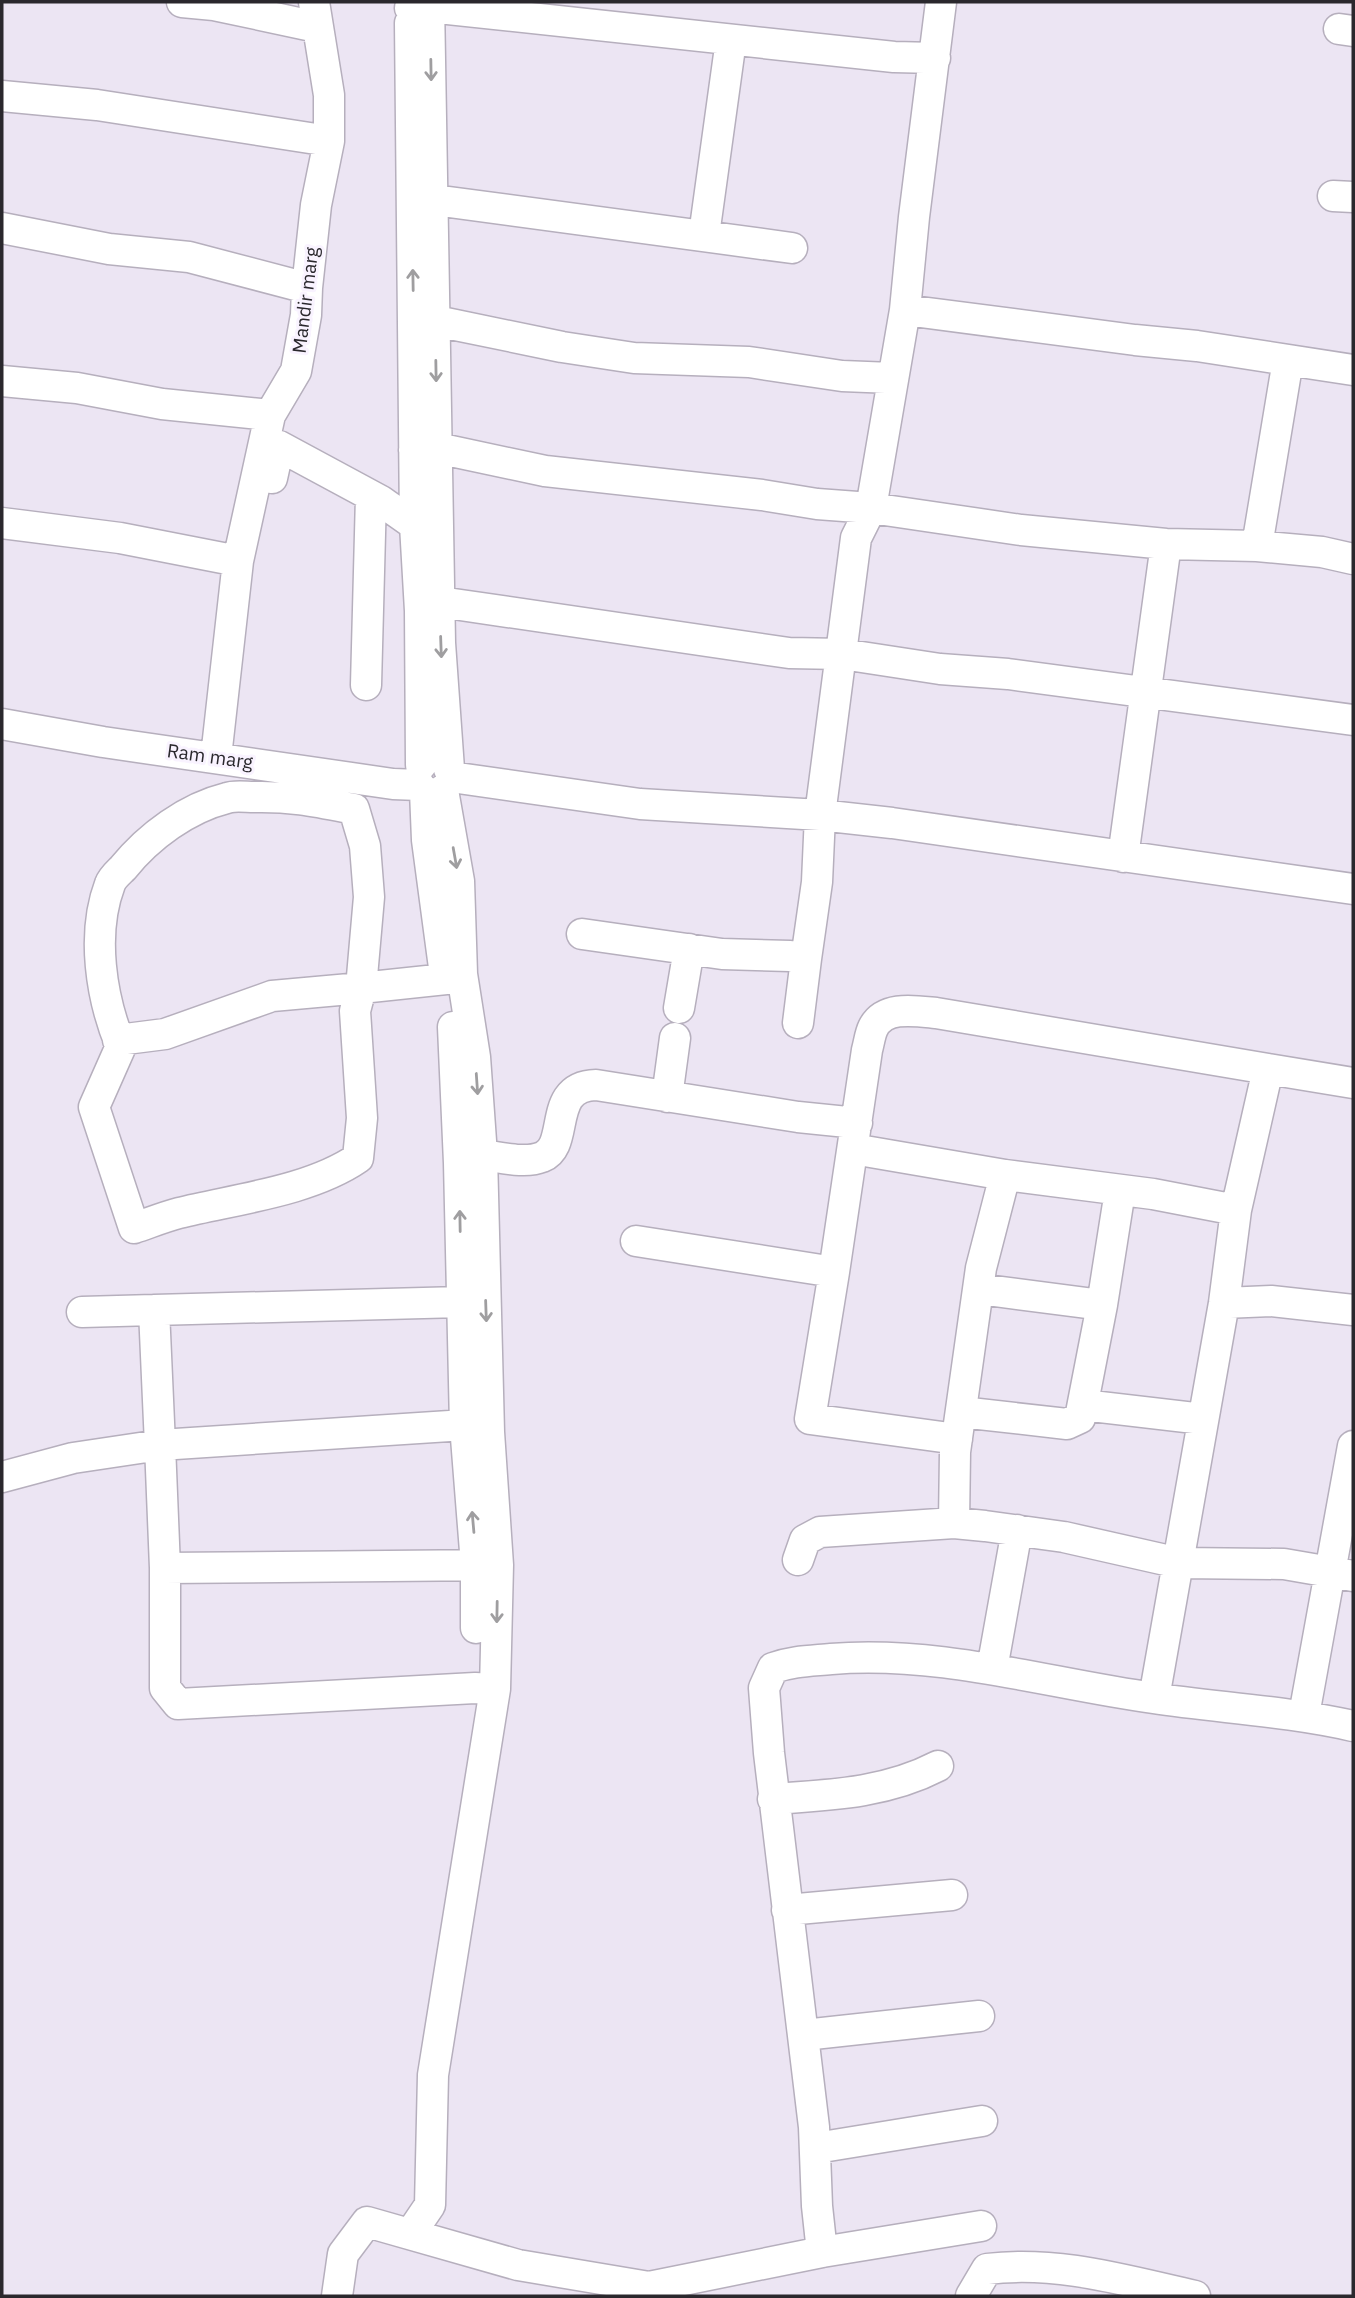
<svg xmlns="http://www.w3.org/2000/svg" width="1355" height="2298" viewBox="0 0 1355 2298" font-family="'IBM Plex Sans',sans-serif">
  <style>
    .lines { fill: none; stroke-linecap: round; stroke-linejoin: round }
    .minor-casing { stroke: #b6afbd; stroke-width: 33 }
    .minor { stroke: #fff; stroke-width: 30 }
    .oneway { stroke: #9f9ea0 }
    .labels { text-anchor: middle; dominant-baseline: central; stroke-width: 6; stroke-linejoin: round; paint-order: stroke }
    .street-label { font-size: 19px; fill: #2a282d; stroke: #f9f3ff }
  </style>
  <rect width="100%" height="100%" fill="#ece5f3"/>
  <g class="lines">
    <!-- minor casing -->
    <g class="minor-casing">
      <path id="minor" d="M182 2 214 5 317 27
        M429 2 440 643 449 769
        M410 8 429 7 894 57 935 58
        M410 23 415 525 420 611 421 765
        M1339 29 1353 31
        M2 96 97 105 329 141
        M1333 196 1353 197
        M434 200 792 248
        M2 228 109 249 189 257 307 288
        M704 235 731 40
        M905 310 1135 340 1197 346 1353 370
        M418 321H436L562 347 634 358 749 362 842 376 892 378
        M2 381 77 388 162 404 270 415
        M414 450 437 448 545 471 762 495 817 504 871 508 1021 530 1166 544 1257 546 1322 552 1353 559
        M272 478 279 446 381 501 415 525
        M2 523 120 538 238 561
        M1257 546 1288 360
        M420 611 440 602 789 653 842 654 940 669 1008 674 1353 720
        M366 685 371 496
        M2 724 103 742 393 784 419 785
        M216 757 238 561 270 415 296 371 306 315 307 288 316 205 329 141V95L314 2
        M451 777 640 804 820 815 892 823 1353 889
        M425 791 427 840 445 975
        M1123 857 1166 544
        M582 934 722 954 790 956 806 959 817 882 820 815 856 538 871 508 905 310 914 217 941 2
        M679 1008 689 949
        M798 1023 806 959
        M453 1027 459 1163 465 1425 476 1564V1628
        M118 1040 165 1034 272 996 361 988 355 1011 362 1118 358 1158C310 1191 236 1199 179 1213 164 1217 149 1223 134 1228L94 1107 121 1046C101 998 91 934 110 884 112 878 118 873 123 868 149 836 187 808 227 798 235 795 246 797 254 797 291 796 318 802 354 809L365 846 369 897 361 988 446 979
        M1268 1069 1353 1083
        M667 1097 675 1038
        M853 1149 1005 1175
        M482 1155C500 1157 525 1164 542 1157 571 1146 546 1086 596 1085L798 1117 857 1123
        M636 1241 834 1272 867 1050C869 1043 870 1034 873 1028 884 1005 916 1011 936 1013L1268 1069 1236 1210 1224 1303 1154 1698
        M834 1272 810 1419 957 1439
        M979 1289 1102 1305
        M1224 1303 1271 1301 1353 1310
        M82 1312 154 1310
        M1083 1405 1203 1419
        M961 1412 1067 1424 1080 1418 1102 1305 1120 1191
        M2 1477 73 1458 160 1445 154 1310 461 1302
        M954 1523 955 1452 981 1268 1005 1175 1153 1194 1236 1210
        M798 1560 805 1540 820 1532 954 1523 985 1526 1064 1537 1179 1563 1284 1564 1353 1576
        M494 1565 165 1568V1688L178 1704 475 1688 495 1689
        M165 1568 160 1445 465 1425
        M992 1669 1017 1530
        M1304 1715 1353 1446
        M773 1799C831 1795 886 1793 938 1766
        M787 1910 952 1895
        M804 2035 979 2016
        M816 2148 982 2121
        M411 2233 430 2205 433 2075 495 1689 498 1565 489 1432 482 1155 475 1057 462 974 459 881 443 790
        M822 2252 817 2206 814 2127 769 1753 764 1688 773 1668C793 1661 810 1661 831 1659 939 1650 1046 1683 1153 1698 1220 1708 1287 1711 1353 1726
        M337 2296 343 2254 367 2222 518 2265 649 2287 822 2252 981 2226
        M971 2296 987 2269C1057 2260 1127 2281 1195 2296"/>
    </g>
    <!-- minor -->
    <use href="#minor" class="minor"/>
  </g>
  <!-- one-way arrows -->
  <defs><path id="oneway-shaft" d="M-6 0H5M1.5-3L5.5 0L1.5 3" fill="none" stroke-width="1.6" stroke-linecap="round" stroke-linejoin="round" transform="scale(1.75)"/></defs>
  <g class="oneway">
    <use href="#oneway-shaft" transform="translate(431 70) rotate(89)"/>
    <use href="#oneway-shaft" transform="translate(413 280) rotate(-91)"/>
    <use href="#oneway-shaft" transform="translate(436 371) rotate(89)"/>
    <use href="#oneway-shaft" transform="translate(441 647) rotate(88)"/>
    <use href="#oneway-shaft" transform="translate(455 858) rotate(80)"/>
    <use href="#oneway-shaft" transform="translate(477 1084) rotate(86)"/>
    <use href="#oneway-shaft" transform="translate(460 1221) rotate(-91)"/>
    <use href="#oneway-shaft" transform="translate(486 1311) rotate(88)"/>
    <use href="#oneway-shaft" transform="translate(473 1522) rotate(-95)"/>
    <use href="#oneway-shaft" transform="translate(497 1612) rotate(91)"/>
  </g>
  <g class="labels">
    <!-- street labels -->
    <g class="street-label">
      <text transform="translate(305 300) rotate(-83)">Mandir marg</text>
      <text transform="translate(210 756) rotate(8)">Ram marg</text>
    </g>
  </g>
  <!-- border -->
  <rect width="1355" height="2298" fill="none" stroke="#2a282d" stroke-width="7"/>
</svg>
